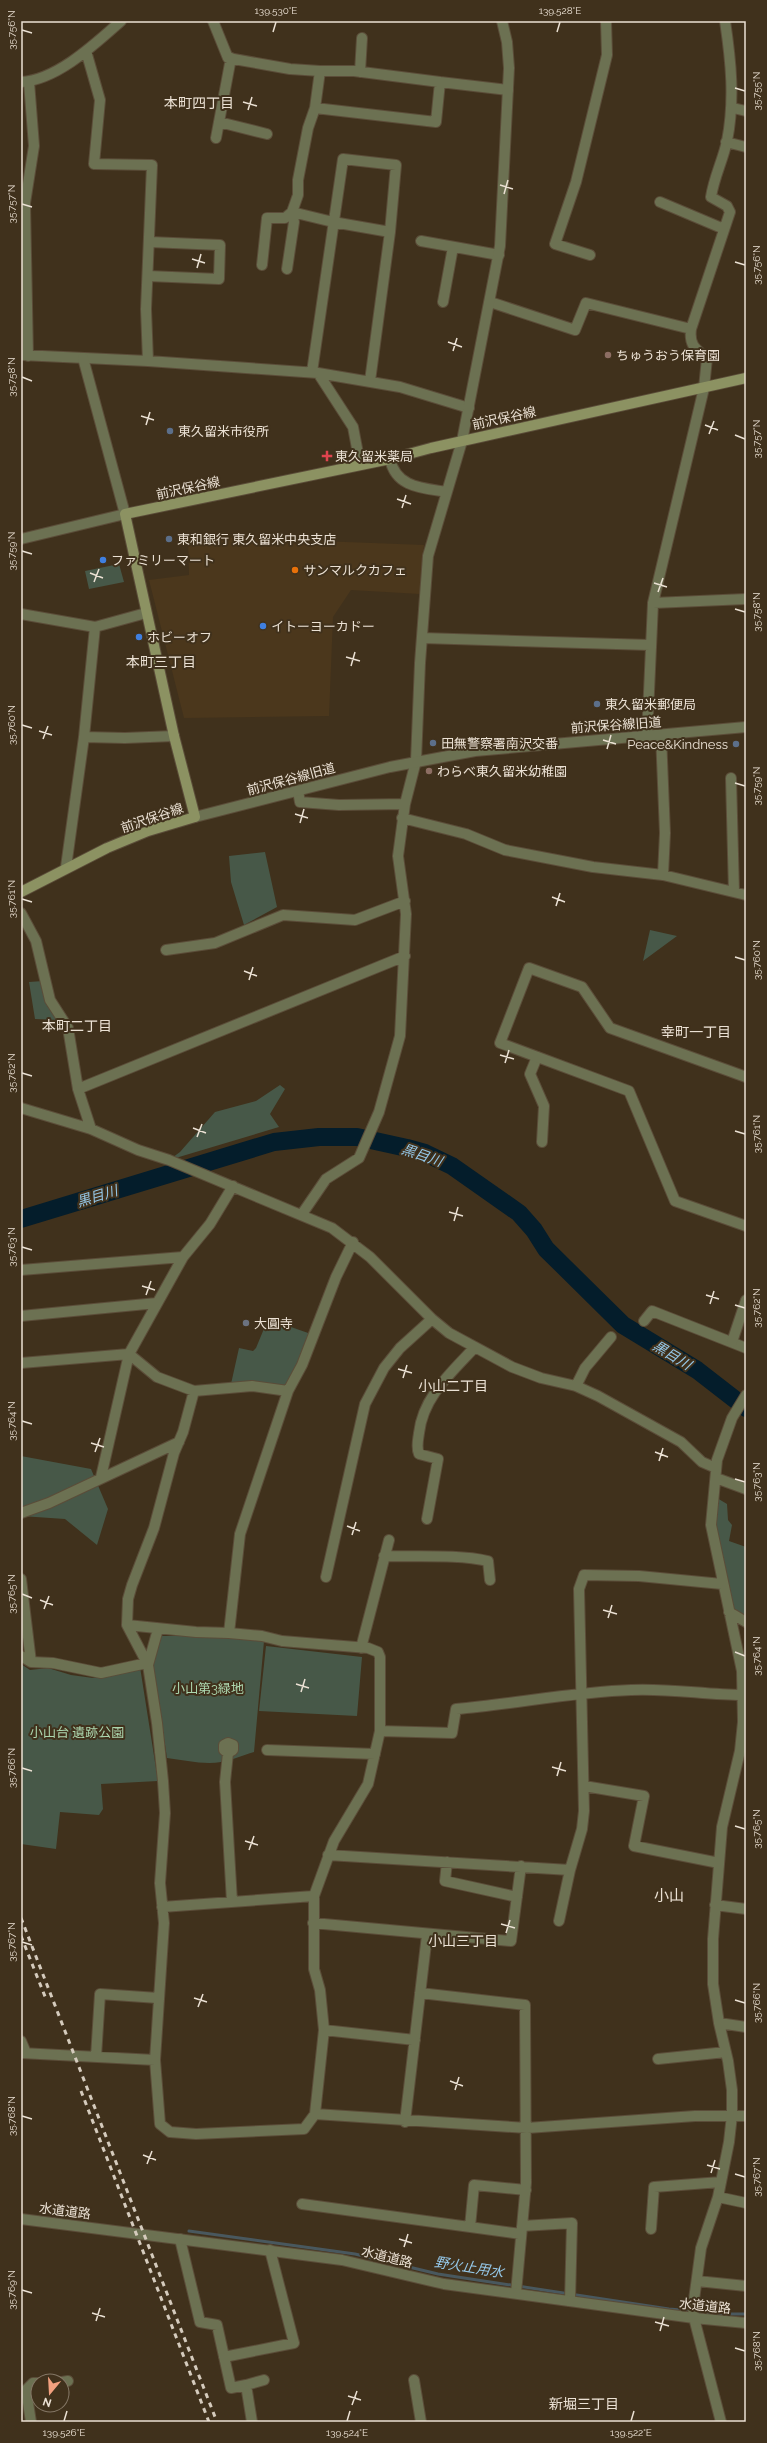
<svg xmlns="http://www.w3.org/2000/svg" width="767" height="2443" viewBox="0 0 767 2443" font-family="Raleway,'Noto Sans JP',sans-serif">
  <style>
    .built { fill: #4b371c }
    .green { fill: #475848 }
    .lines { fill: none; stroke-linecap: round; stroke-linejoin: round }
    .stream { stroke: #49585e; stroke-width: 3 }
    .river { stroke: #041d2b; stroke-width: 18 }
    .minor-casing { stroke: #5b4d39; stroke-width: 12 }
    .tertiary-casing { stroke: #5b4d39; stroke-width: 12 }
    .secondary-casing { stroke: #5b4d39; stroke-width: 12 }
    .minor { stroke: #6c7152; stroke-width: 10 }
    .tertiary { stroke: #6c7152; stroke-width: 10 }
    .secondary { stroke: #8c9262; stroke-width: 10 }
    .rail { stroke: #d5cbbd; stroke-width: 3; stroke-dasharray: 5 5; stroke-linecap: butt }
    .ticks { fill: none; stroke: #ebe1d4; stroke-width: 1.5 }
    .education-dot { fill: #8d6e63; stroke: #40311c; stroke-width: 1.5 }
    .service-dot { fill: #5c6f8a; stroke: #40311c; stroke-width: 1.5 }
    .health-dot { fill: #e0444e; stroke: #40311c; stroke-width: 1.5 }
    .shop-dot { fill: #3f7fe0; stroke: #40311c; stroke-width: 1.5 }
    .food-dot { fill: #e8710a; stroke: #40311c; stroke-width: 1.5 }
    .worship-dot { fill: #6b7280; stroke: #40311c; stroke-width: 1.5 }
    .labels { text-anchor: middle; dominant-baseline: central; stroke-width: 4; stroke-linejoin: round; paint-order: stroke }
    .poi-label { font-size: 13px; fill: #ebe1d4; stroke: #40311c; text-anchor: start }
    .street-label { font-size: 13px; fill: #ebe1d4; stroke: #40311c }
    .park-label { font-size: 13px; fill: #acd7af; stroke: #40311c }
    .neighbourhood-label { font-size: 14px; fill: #ebe1d4; stroke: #40311c }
    .water-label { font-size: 14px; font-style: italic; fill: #95c8e9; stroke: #40311c }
    .quarter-label { font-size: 15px; fill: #ebe1d4; stroke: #40311c }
    .neatline { fill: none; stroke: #ebe1d4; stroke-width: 1.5 }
    .ticks-label { font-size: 10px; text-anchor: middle; fill: #ebe1d4 }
  </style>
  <rect width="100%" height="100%" fill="#40311c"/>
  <!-- built -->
  <path class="built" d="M188 536 424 545 420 594 351 590 333 617 329 716 184 718 149 580 189 575Z"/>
  <!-- green -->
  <path class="green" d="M119 564 124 582 89 589 85 571Z
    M265 852 277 907 244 925 231 882 229 856Z
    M650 930 677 936 643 961Z
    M43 981 60 1020 35 1019 29 982Z
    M280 1085 285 1089 270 1114 279 1127 169 1160 180 1152 215 1112 256 1101Z
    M268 1319 311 1334 302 1358 287 1386 231 1384 239 1348 253 1351 256 1348Z
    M21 1456 91 1469 108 1509 97 1545 65 1519 21 1516Z
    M717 1498 727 1504 728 1520 732 1525 729 1541 746 1547V1617L730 1610 722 1551 715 1524Z
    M161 1636H228L264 1641 254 1752C243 1755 230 1761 221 1762 204 1765 184 1760 167 1758L153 1665Z
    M266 1646 362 1657 357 1716 259 1711Z
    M21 1664 30 1670 48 1668 71 1675 93 1678 140 1667 158 1781 101 1784 103 1809 99 1815 60 1812 56 1849 21 1844Z"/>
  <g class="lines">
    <!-- stream -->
    <path class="stream" d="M189 2231 355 2254 438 2274 669 2309 728 2314H746"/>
    <!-- river -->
    <path class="river" d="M21 1219 274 1142 319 1137H357L407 1148 425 1153 452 1166 519 1213 534 1230 546 1249 623 1325 697 1370 746 1408"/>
    <!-- minor casing -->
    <g class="minor-casing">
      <path id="minor" d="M213 21 228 58 290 69 320 71
        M86 51 100 100 94 164 152 165 146 309 148 361
        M360 72 362 38
        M21 82C57 80 95 44 121 21
        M315 108 436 122 440 82 508 90
        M733 108 746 111
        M219 122 267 134
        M216 138 231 58
        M726 142 746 147
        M660 202 724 229
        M390 232 333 222 292 212 298 195V180L308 128 315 108 320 71H354L440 82
        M421 241 499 255
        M590 255 555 244 576 182 607 55 606 21
        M262 265 267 218H285L292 212 294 222 287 269
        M148 276 219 279 220 245 150 242
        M443 302 453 247
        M490 302 575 330 586 303 691 329
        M21 355 148 361 318 373 400 387 469 408
        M28 356 25 203 34 146 29 82
        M312 372 343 159 396 165 390 232 370 381
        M318 373 353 427 360 464
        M390 459C396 488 423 488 447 492
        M653 603 746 599
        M21 614 95 627 146 613
        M422 638 650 645
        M661 735 665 833 663 875
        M647 736 653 603 704 388 707 358C695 349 689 345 691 329L730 212 727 206 711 197C714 177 723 160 727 141 735 100 731 61 725 21
        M84 737 125 738 174 736
        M731 778 734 892
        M298 791 300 802 339 805 405 804
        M402 818 466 834 505 850 593 867 663 875 746 895
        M66 867 84 737 95 627
        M21 913 36 941 50 1000 68 1028 78 1089 91 1129
        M166 950 215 943 283 915 355 920 405 901
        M537 1057 530 1074 544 1106 542 1142
        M78 1089 405 956
        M21 1108 91 1129 138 1150 169 1160 332 1228 370 1257 432 1319 449 1333 512 1367 541 1378 576 1386 598 1396 681 1442 702 1462 716 1468
        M302 1214 326 1179 359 1158 379 1112 400 1036 406 914 398 856 405 804 416 761 420 663 428 556 462 441
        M21 1270 183 1257
        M21 1316 157 1303
        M644 1321 652 1311 746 1348
        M21 1363 129 1354 157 1377 194 1391 252 1386 288 1391
        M576 1386 585 1368 611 1337
        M101 1477 129 1354 183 1257 210 1224 233 1186
        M716 1478 746 1489
        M21 1513 49 1503 179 1442
        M427 1519 438 1459 419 1454C416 1447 418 1441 419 1433 423 1397 451 1373 475 1347
        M384 1556C417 1557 458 1554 488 1561L490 1580
        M326 1577 365 1404 384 1368 400 1348 432 1319
        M21 1579 31 1662
        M729 1612 746 1622
        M127 1625 148 1665 157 1723 163 1781 165 1813 160 1883 164 1923 155 2060 160 2124 170 2132 196 2134 304 2129 315 2114 324 2030 320 1990 314 1969V1896L334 1841 368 1784 380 1731V1657L378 1652 368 1648 282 1641 262 1636 229 1633 196 1632 127 1625 128 1599 132 1585 154 1528 174 1453 183 1432 194 1391
        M229 1633 240 1534 288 1391 302 1365 336 1277 353 1242
        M361 1648 389 1540
        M21 1656 31 1662 53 1663 101 1673 147 1663
        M148 1665 158 1629
        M380 1731 452 1733 456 1709C514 1704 573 1692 631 1690 669 1688 706 1695 743 1695
        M228 1743 233 1745V1750L228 1753 224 1750V1745Z
        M267 1750 375 1754
        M228 1753 225 1782 232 1902
        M584 1786 644 1796 634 1846 719 1863
        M328 1855 570 1870
        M447 1862 445 1881 517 1897
        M715 1905 746 1909
        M162 1907 314 1896
        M559 1921 570 1870 582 1829 584 1811 579 1589 584 1575 639 1576 722 1584
        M313 1923 511 1941 521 1866
        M420 1993 525 2005 526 2183 516 2293
        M719 2023 746 2027
        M324 2030 415 2040
        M21 2041 26 2053
        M21 2053 155 2060
        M96 2057 100 1994 158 1998
        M658 2059 726 2052
        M315 2114 527 2128 695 2116H746
        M405 2122 427 1935
        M718 2197 746 2203
        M302 2204 521 2234
        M522 2226 572 2223 570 2301
        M470 2227 474 2185 526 2190
        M651 2229 654 2187 721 2182
        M180 2239 200 2322 217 2325 231 2388 246 2385
        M697 2281 746 2286
        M694 2318 693 2307 701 2248 718 2197 729 2142 732 2115V2090L728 2061 719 2023 713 1984V1939L722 1827 740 1751 743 1722 742 1671 711 1525 717 1460 732 1418 746 1395
        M224 2357 294 2343 270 2250
        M414 2380 421 2422
        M62 2382 68 2381
        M31 2422 26 2390 33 2383H38
        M252 2422 246 2385 264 2380"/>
    </g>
    <!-- tertiary casing -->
    <g class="tertiary-casing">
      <path id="tertiary" d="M462 441 500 246 509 68 507 42 502 21
        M21 539 125 514 83 358
        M195 817 390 767 475 751 746 727
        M746 1077 610 1028 582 987 529 968 500 1043 629 1091 675 1201 746 1226
        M732 1342 746 1300
        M21 2219 342 2260 444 2284 694 2318 746 2323
        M694 2318 721 2422"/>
    </g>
    <!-- secondary casing -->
    <g class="secondary-casing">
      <path id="secondary" d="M21 892 107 848 148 831 195 817 174 736 125 514 390 459 431 448 746 378"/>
    </g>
    <!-- minor -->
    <use href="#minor" class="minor"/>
    <!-- tertiary -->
    <use href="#tertiary" class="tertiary"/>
    <!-- secondary -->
    <use href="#secondary" class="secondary"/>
    <!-- rail -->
    <path class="rail" d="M21 1918 217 2422
      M21 1936 46 1999
      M81 2091 209 2422"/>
  </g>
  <!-- ticks -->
  <path class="ticks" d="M22 30 32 33M273 32 276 22M557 32 560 22M735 88 745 91M243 102 257 106M248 110 252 97M500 185 513 189M504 194 508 180M22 204 32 207M192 259 205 263M735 262 745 265M197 268 201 254M448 342 462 347M453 351 457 338M22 377 32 381M141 416 154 420M146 425 150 412M705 425 718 430M709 434 714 421M735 435 745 439M397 499 411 504M402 508 406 495M22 551 32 554M90 573 103 578M94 582 99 569M654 583 667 587M658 592 663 578M735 609 745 612M346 657 360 661M351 666 355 652M22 725 32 728M39 731 52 735M43 739 48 726M603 740 616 744M607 749 611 735M735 783 745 786M295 814 308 818M300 823 304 809M552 897 565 902M22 899 32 902M556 906 560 893M735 957 745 960M244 971 257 976M249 980 253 967M500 1055 514 1059M505 1063 509 1050M22 1073 32 1076M193 1128 206 1133M735 1131 745 1134M197 1137 202 1124M449 1212 463 1216M454 1221 458 1207M22 1247 32 1250M142 1286 155 1290M146 1295 151 1281M706 1295 719 1299M710 1304 714 1291M735 1305 745 1308M398 1369 412 1373M403 1378 407 1365M22 1421 32 1424M91 1443 104 1447M95 1452 100 1438M655 1452 668 1457M659 1461 663 1448M735 1479 745 1482M347 1526 360 1531M352 1535 356 1522M22 1594 32 1598M40 1600 53 1605M44 1609 49 1596M603 1610 617 1614M608 1618 612 1605M735 1652 745 1656M296 1684 309 1688M301 1692 305 1679M552 1767 566 1771M22 1768 32 1771M557 1776 561 1762M735 1826 745 1829M245 1841 258 1845M249 1850 254 1836M501 1924 515 1928M506 1933 510 1920M22 1942 32 1945M194 1998 207 2002M735 2000 745 2003M198 2007 203 1994M450 2081 463 2086M455 2090 459 2077M22 2116 32 2119M143 2155 156 2160M147 2164 152 2151M707 2165 720 2169M711 2173 715 2160M735 2174 745 2177M399 2239 412 2243M404 2247 408 2234M22 2290 32 2293M92 2313 105 2317M96 2321 100 2308M655 2322 669 2326M660 2331 664 2317M735 2348 745 2351M348 2396 361 2400M352 2405 357 2391M64 2421 67 2411M347 2421 350 2411M631 2421 634 2411"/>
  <!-- markers -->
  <g class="education-dot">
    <circle cx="608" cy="355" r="4"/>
    <circle cx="429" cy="771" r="4"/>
  </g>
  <g class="service-dot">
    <circle cx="170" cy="431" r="4"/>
    <circle cx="169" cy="539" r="4"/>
    <circle cx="597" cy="704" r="4"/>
    <circle cx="433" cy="743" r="4"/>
    <circle cx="736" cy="744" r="4"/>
  </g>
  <path class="health-dot" d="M325 450h4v4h4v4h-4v4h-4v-4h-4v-4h4z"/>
  <g class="shop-dot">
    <circle cx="103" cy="560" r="4"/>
    <circle cx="263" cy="626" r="4"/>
    <circle cx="139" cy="637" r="4"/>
  </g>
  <circle class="food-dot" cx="295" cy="570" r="4"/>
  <circle class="worship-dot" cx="246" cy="1323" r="4"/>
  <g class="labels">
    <!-- poi labels -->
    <g class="poi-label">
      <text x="616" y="355">ちゅうおう保育園</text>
      <text x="178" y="431">東久留米市役所</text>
      <text x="335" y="456">東久留米薬局</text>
      <text x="177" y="539">東和銀行 東久留米中央支店</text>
      <text x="111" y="560">ファミリーマート</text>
      <text x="303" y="570">サンマルクカフェ</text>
      <text x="271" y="626">イトーヨーカドー</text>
      <text x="147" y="637">ホビーオフ</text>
      <text x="605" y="704">東久留米郵便局</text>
      <text x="441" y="743">田無警察署南沢交番</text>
      <text x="728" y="744" text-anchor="end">Peace&amp;Kindness</text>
      <text x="437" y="771">わらべ東久留米幼稚園</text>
      <text x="254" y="1323">大圓寺</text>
    </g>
    <!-- street labels -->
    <g class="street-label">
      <text transform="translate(504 418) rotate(-12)">前沢保谷線</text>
      <text transform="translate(188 488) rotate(-12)">前沢保谷線</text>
      <text transform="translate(616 725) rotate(-4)">前沢保谷線旧道</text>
      <text transform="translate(291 779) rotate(-15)">前沢保谷線旧道</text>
      <text transform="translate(152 818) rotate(-19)">前沢保谷線</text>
      <text transform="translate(65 2211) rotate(7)">水道道路</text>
      <text transform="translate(387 2257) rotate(14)">水道道路</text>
      <text transform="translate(705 2306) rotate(6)">水道道路</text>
    </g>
    <!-- park labels -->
    <g class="park-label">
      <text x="208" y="1688">小山第3緑地</text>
      <text x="77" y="1732">小山台 遺跡公園</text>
    </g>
    <!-- neighbourhood labels -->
    <g class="neighbourhood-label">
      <text x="199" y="103">本町四丁目</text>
      <text x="161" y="662">本町三丁目</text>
      <text x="77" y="1026">本町二丁目</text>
      <text x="696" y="1032">幸町一丁目</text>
      <text x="453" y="1386">小山二丁目</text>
      <text x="463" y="1941">小山三丁目</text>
      <text x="584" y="2404">新堀三丁目</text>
    </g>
    <!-- water labels -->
    <g class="water-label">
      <text transform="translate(422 1155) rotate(19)">黒目川</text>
      <text transform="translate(97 1196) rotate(-17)">黒目川</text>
      <text transform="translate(672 1355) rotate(31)">黒目川</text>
      <text transform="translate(469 2267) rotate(9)">野火止用水</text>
    </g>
    <!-- quarter labels -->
    <g class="quarter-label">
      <text x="669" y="1896">小山</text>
    </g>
  </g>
  <!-- border -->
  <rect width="767" height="2443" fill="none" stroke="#40311c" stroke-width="44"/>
  <!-- north arrow -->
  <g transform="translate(50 2393) rotate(198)"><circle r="19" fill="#40311c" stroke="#847766"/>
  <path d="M0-3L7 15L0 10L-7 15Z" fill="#f2a07f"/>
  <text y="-6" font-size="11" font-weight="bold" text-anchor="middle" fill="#ebe1d4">N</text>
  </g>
  <rect x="22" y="22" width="723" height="2399" class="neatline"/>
  <g class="ticks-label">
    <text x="276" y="14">139.530°E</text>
    <text x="560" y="14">139.528°E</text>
    <text transform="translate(11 30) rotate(-90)" y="4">35.756°N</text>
    <text transform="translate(756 91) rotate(-90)" y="4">35.755°N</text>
    <text transform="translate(11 204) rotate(-90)" y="4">35.757°N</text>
    <text transform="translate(756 265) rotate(-90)" y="4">35.756°N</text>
    <text transform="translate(11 377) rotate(-90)" y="4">35.758°N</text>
    <text transform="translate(756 439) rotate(-90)" y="4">35.757°N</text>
    <text transform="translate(11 551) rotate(-90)" y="4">35.759°N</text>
    <text transform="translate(756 612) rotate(-90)" y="4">35.758°N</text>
    <text transform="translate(11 725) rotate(-90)" y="4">35.760°N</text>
    <text transform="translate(756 786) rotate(-90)" y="4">35.759°N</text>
    <text transform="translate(11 899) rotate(-90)" y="4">35.761°N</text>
    <text transform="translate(756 960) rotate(-90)" y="4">35.760°N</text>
    <text transform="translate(11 1073) rotate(-90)" y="4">35.762°N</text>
    <text transform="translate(756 1134) rotate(-90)" y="4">35.761°N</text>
    <text transform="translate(11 1247) rotate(-90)" y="4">35.763°N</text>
    <text transform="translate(756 1308) rotate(-90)" y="4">35.762°N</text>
    <text transform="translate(11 1421) rotate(-90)" y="4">35.764°N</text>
    <text transform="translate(756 1482) rotate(-90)" y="4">35.763°N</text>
    <text transform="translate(11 1594) rotate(-90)" y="4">35.765°N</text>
    <text transform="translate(756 1656) rotate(-90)" y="4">35.764°N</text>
    <text transform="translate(11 1768) rotate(-90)" y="4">35.766°N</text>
    <text transform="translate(756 1829) rotate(-90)" y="4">35.765°N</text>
    <text transform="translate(11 1942) rotate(-90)" y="4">35.767°N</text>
    <text transform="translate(756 2003) rotate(-90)" y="4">35.766°N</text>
    <text transform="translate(11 2116) rotate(-90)" y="4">35.768°N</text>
    <text transform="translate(756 2177) rotate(-90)" y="4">35.767°N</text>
    <text transform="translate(11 2290) rotate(-90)" y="4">35.769°N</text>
    <text transform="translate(756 2351) rotate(-90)" y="4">35.768°N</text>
    <text x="64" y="2436">139.526°E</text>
    <text x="347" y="2436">139.524°E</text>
    <text x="631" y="2436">139.522°E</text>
  </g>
</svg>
